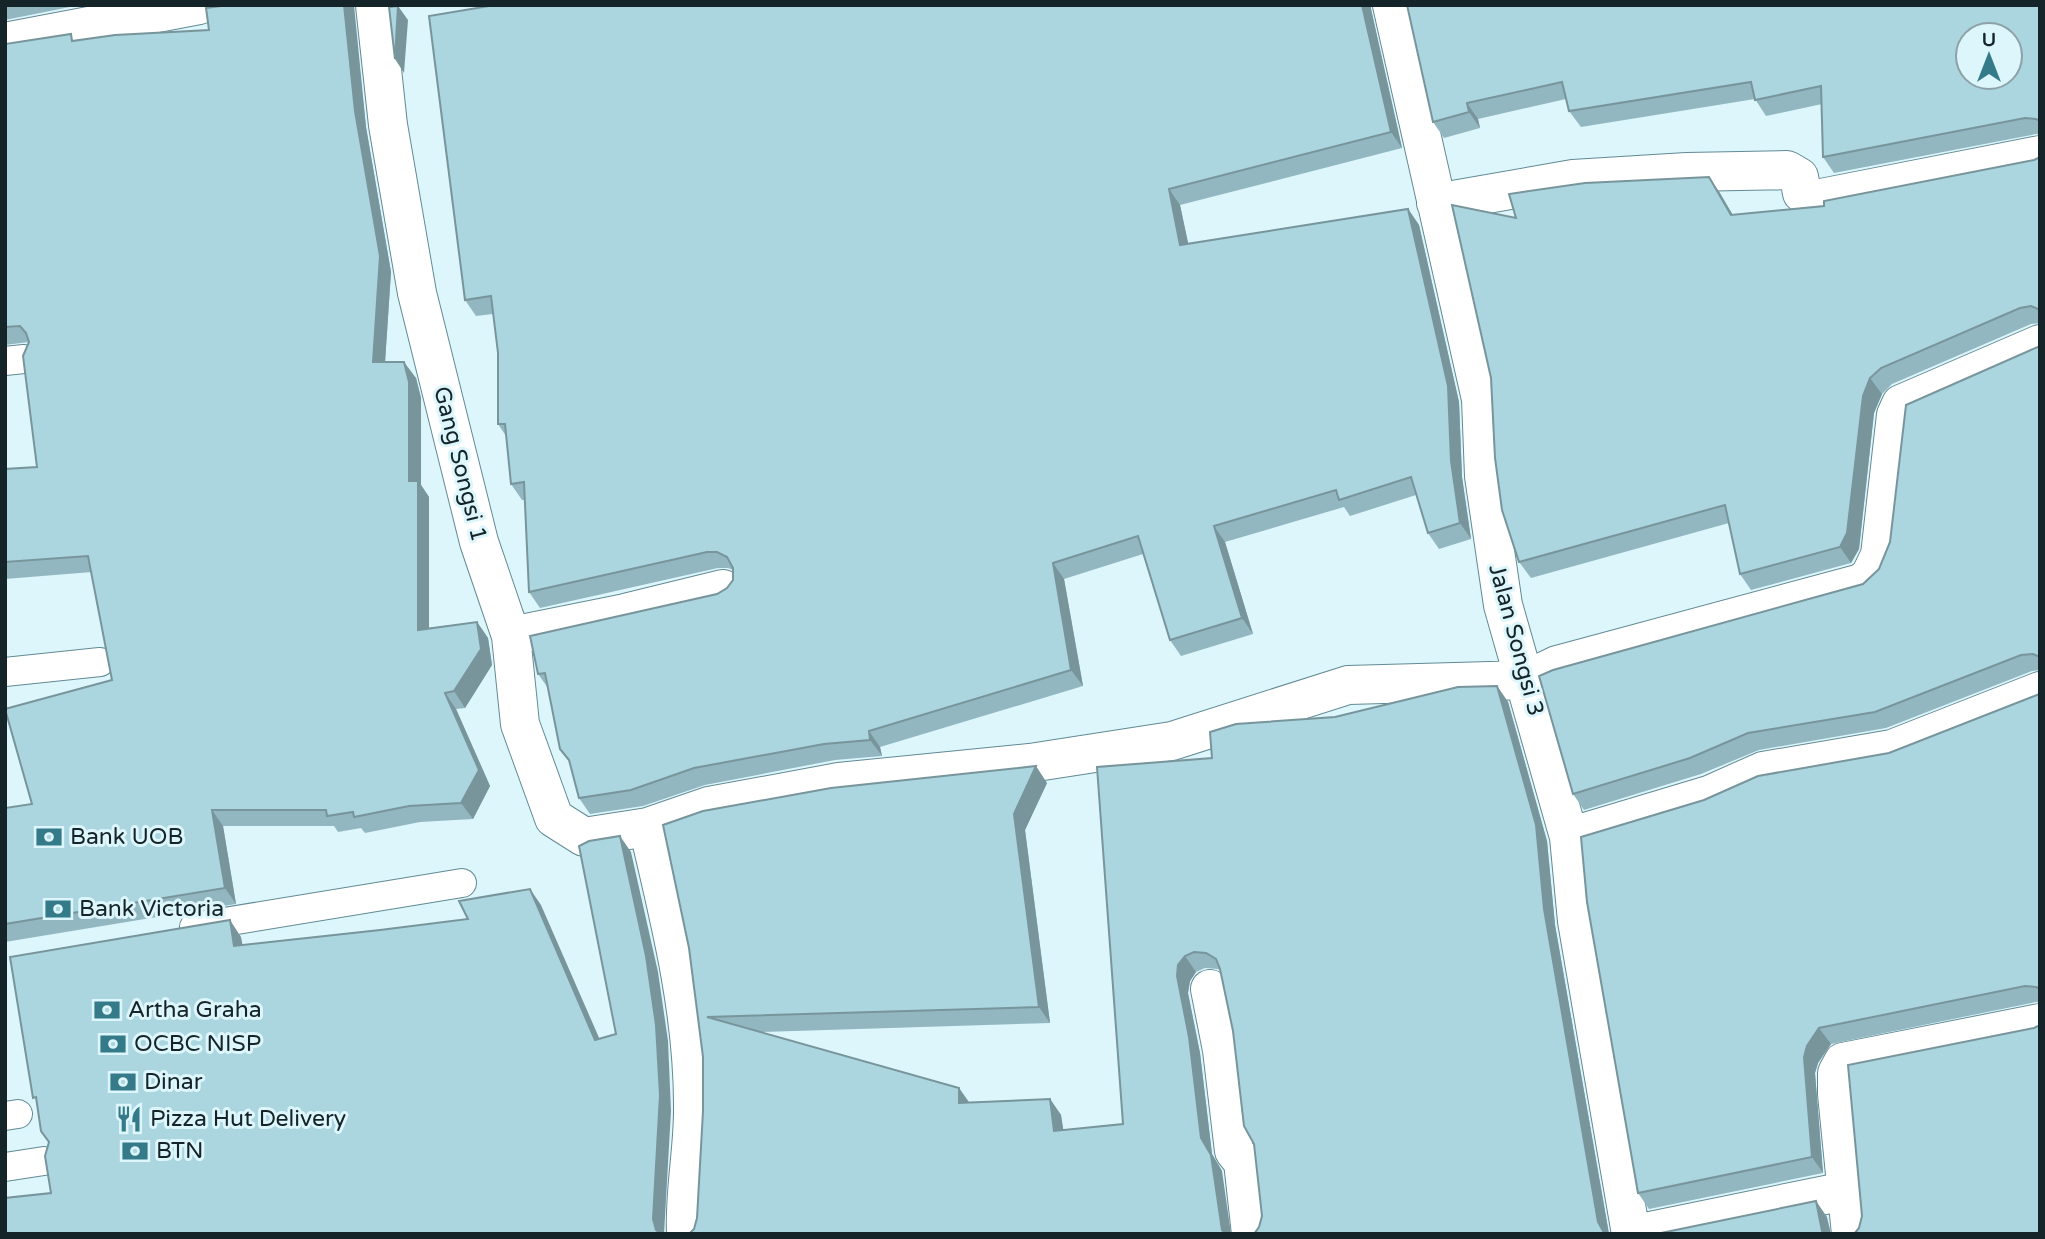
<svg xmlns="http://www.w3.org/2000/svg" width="2045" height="1239" viewBox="0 0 2045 1239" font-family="'Varela Round',sans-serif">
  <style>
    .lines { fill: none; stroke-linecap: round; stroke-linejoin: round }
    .lane-casing { stroke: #628a94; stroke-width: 30 }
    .street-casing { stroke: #628a94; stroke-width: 40 }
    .lane { stroke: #fff; stroke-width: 28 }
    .street { stroke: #fff; stroke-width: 38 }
    .wall { fill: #93b7c0 }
    .shaded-wall { fill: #78959c }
    .building { fill: #abd5df; stroke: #78959c; stroke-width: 2; fill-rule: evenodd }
    .labels { text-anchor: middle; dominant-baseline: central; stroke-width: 6; stroke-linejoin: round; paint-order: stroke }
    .street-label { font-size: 23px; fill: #142428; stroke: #dcf6fc }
    .poi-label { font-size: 23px; fill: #142428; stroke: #dcf6fc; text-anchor: start }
  </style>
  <rect width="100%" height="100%" fill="#dcf6fc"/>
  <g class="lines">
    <!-- lane casing -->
    <g class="lane-casing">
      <path id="lane" d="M5 361 24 359
        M5 672 100 662
        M194 927 462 883
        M5 1116 18 1114
        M5 1167 44 1161"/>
    </g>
    <!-- street casing -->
    <g class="street-casing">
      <path id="street" d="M375 5 388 125 417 293 479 542 511 636 520 724 554 818 584 837 648 827 709 806 839 782 1030 763 1172 741 1348 685 1526 680 1557 665 1861 583 1870 576 1880 555 1896 415 1901 404 2040 344
        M1392 5 1481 399 1484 476 1503 605 1569 837 1577 921 1631 1234
        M5 42 199 5
        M1436 203 1573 179 1687 172 1787 170 1799 177 1802 193 1811 200 2040 155
        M511 636 625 613 723 589
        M648 827C670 920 694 1015 693 1111 693 1152 684 1192 686 1234
        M1569 837 1709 795 1763 771 1892 749 2040 691
        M1210 989 1222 1050 1234 1151 1243 1162 1251 1234
        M1635 1234 1845 1191
        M1851 1234 1837 1094V1073L1843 1062 2040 1023"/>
    </g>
    <!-- lane -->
    <use href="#lane" class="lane"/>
    <!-- street -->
    <use href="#street" class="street"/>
  </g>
  <!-- wall -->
  <path class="wall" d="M5 5H75V6L5 20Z
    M495 5H1371V9L1402 148 1180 205 1188 244 1408 209 1419 225 1459 402 1462 477 1471 539 1439 549 1428 533 1416 495 1350 516 1344 507 1225 542 1253 634 1181 656 1170 640 1143 554 1064 579 1083 686 880 747 882 756 835 760 705 785 643 806 590 814 579 798 570 763 560 749 548 688 538 674 717 594 727 588 733 580V570L728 568H718L540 608 529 592 525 500H522L511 484 506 436 498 424V353L493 314 476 316 465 300Z
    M1407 5H2040V134H2036L1834 173 1823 157 1822 104 1766 116 1755 99 1581 127 1569 111 1566 99 1478 119 1480 128 1444 138 1433 122Z
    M353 7 366 127 391 272 385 362 416 378 421 398V485L429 497V628L477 622 488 638 492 665 465 708 456 709 490 786 473 819 420 822 365 833 361 828 338 832 334 826H223L236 904 5 942V808L32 804 112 680 92 572 5 579V469L37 467 29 342 5 345V44L76 40 209 30Z
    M2040 157V323L2031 324 1892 384 1882 394 1874 413 1859 549 1851 563 1751 590 1740 574 1729 523 1531 578 1519 562 1516 218 1709 177 1733 215 1824 206 2034 160Z
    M2040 346V670L2032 671 1886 728 1759 750 1701 774 1584 810 1573 794 1863 584 1879 569Z
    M1497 686 1508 702 1547 841 1555 925 1609 1234H1254L1259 1227 1262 1216 1254 1144 1221 971 1218 969 1205 968 1196 972 1190 981 1188 993 1200 1053 1212 1154 1222 1171 694 1229 697 1218 703 1111V1057L689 948 1047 783 1025 830 1050 1023 760 1032 959 1088 969 1102 1050 1099 1061 1115 1063 1130 1123 1124 1212 758 1335 717Z
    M2040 693V1002H2036L1831 1044 1818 1063 1815 1073 1823 1173 1649 1209 1638 1193 1889 753 2037 695Z"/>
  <!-- shaded-wall -->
  <path class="shaded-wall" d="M344 5H354L366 127 391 272 384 378 373 362 355 111Z
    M1362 5H1371V9L1402 148 1391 132Z
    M398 6 408 20 404 73 395 59Z
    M1467 103 1478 119 1480 128 1469 112Z
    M1709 177 1720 193 1742 231 1731 215Z
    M1169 189 1180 205 1192 261 1180 245Z
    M1408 209 1419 225 1459 402 1462 477 1471 539 1460 523Z
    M404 362 416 378 421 398V485L429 497V646L418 630 409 481Z
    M1870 378 1882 394 1874 413 1859 549 1851 563 1840 547 1863 396Z
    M1214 526 1225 542 1253 634 1242 618Z
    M1053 563 1064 579 1083 686 1071 670Z
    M477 622 488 638 492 665 465 708 454 691Z
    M1497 686 1508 702 1547 841 1555 925 1609 1234H1604L1598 1222 1544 909Z
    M445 693 456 709 490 786 473 819 461 803Z
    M869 731 880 747 882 756 870 740Z
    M1036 766 1047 783 1025 830 1050 1023 1039 1007 1014 814Z
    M212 810 223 826 236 904 225 888Z
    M620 836 631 852 658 972 668 1041 671 1111 664 1234H659L656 1230 653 1219Z
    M530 889 541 905 607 1056 595 1040Z
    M230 920 241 937 246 962 234 946Z
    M1185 956 1196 972 1190 981 1188 993 1200 1053 1212 1154 1222 1171 1231 1234H1224L1222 1230 1201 1138 1177 976 1178 965Z
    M1819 1028 1831 1044 1818 1063 1815 1073 1823 1173 1812 1157 1804 1057 1807 1046Z
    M959 1088 970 1104 959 1103Z
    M1050 1099 1061 1115 1066 1147 1054 1131Z
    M1816 1201 1827 1217 1831 1234H1824L1822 1231Z"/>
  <!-- building -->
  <path class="building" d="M220 5H344L355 111 380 256 373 362H404L409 382V481H418V630L477 622 481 649 454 691 445 693 479 770 461 803 409 806 354 817 353 812 327 816 326 810H212L225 888 5 924V808L32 804 5 709 112 680 88 556 5 562V469L37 467 23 356 29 342 26 333 20 326 5 327V44L71 34 72 41 115 35 209 30 206 8 221 6Z
    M495 5H1362L1391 132 1169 189 1180 245 1408 209 1448 386 1451 461 1460 523 1428 533 1411 477 1339 500 1336 490 1214 526 1242 618 1170 640 1138 536 1053 563 1071 670 869 731 870 740 824 744 694 768 631 790 579 798 569 760 560 749 545 673 538 674 530 636 717 594 727 588 733 580V568L727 557 717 552H707L529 592 524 482 511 484 505 424H498V353L491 296 465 300 429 16Z
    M1407 5H2040V121L2036 119 2025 118 1823 157 1821 86 1755 100 1751 82 1569 111 1562 82 1467 103 1469 112 1433 122ZM1968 35H2010V77H1968Z
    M398 6 395 59 389 7Z
    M2040 157V310L2031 306 2020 308 1881 368 1870 378 1863 396 1847 533 1840 547 1740 574 1725 505 1519 562 1502 510 1495 458 1491 378 1452 205 1516 218 1509 194 1585 183 1709 177 1731 215 1824 206V201L2034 160Z
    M2040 346V657L2033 654 2021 655 1875 712 1748 733 1690 758 1573 794 1539 676 1553 670 1863 584 1879 569 1890 542 1906 405Z
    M1497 686 1536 825 1544 909 1598 1222 1603 1231 1606 1234H1254L1259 1227 1262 1216 1254 1144 1244 1126 1233 1031 1220 969 1216 959 1206 953 1194 952 1185 956 1178 965 1177 976 1189 1037 1201 1138 1211 1155 1222 1230 1226 1234H689L694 1229 697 1218 703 1111V1057L689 948 663 825 703 811 831 788 1036 766 1014 814 1039 1007 707 1017 959 1088V1103L1050 1099 1054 1131 1123 1124 1097 767 1212 758 1210 732 1236 724 1335 717 1458 687Z
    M2040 693V989L2036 987 2025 986 1819 1028 1807 1046 1804 1057 1812 1157 1638 1193 1587 902 1581 837 1704 800 1758 776 1889 753 2037 695Z
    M620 836 646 956 656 1025 660 1095 653 1219 656 1230 661 1234H5V1198L51 1193 45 1156 49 1142 41 1131 36 1097 33 1098 10 957 230 920 234 946 380 930 468 919 459 901 530 889 595 1040 616 1034 579 846 589 841Z
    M2040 1025V1234H1854L1859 1228 1862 1216 1848 1065 2034 1028Z
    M1816 1201 1822 1231 1826 1234H1656Z"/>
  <!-- icons -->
  <defs>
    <g id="bank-bare" transform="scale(2.1)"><path d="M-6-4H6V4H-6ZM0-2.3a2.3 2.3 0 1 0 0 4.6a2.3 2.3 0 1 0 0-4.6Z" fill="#357a89" stroke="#dcf6fc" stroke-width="2.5" paint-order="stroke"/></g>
    <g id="restaurant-bare" transform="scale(2.1)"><path d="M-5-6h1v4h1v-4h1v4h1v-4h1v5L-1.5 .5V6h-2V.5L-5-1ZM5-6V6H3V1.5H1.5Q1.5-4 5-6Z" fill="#357a89" stroke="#dcf6fc" stroke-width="2.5" paint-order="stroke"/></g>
  </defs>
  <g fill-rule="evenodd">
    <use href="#bank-bare" x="49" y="837"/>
    <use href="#bank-bare" x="58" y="909"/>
    <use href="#bank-bare" x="107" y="1010"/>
    <use href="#bank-bare" x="113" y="1044"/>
    <use href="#bank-bare" x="123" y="1082"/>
    <use href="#restaurant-bare" x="129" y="1119"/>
    <use href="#bank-bare" x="135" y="1151"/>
  </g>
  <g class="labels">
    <!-- street labels -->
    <g class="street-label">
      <text transform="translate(460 464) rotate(76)">Gang Songsi 1</text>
      <text transform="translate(1516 640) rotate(75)">Jalan Songsi 3</text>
    </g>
    <!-- poi labels -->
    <g class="poi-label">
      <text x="70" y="837">Bank UOB</text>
      <text x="79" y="909">Bank Victoria</text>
      <text x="128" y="1010">Artha Graha</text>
      <text x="134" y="1044">OCBC NISP</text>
      <text x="144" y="1082">Dinar</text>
      <text x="150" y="1119">Pizza Hut Delivery</text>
      <text x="156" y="1151">BTN</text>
    </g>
  </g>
  <!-- border -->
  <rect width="2045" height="1239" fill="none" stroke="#142428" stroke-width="14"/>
  <!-- north arrow -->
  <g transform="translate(1989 56)"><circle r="33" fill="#dcf6fc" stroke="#8ca2a7" stroke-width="2"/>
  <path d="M0-5L12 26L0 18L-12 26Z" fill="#357a89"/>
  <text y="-10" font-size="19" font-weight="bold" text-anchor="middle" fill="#142428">U</text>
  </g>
</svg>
